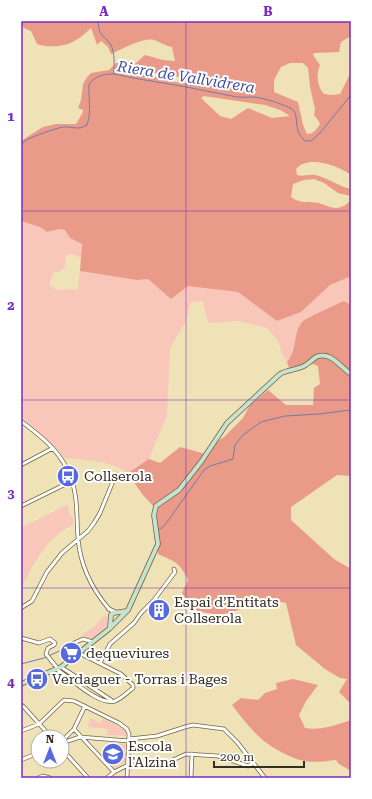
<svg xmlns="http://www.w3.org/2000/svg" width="372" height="799" viewBox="0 0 372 799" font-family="'Roboto Serif',serif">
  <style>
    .green { fill: #f9c6ba }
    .forest { fill: #ea9a88; fill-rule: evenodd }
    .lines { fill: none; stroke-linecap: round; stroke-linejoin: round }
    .stream { stroke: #727ca6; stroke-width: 1 }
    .minor-casing { stroke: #71653e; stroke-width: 4.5 }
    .tertiary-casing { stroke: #71653e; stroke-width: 5 }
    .secondary-casing { stroke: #71653e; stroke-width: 5.5 }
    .minor { stroke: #fff; stroke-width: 3 }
    .tertiary { stroke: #fff; stroke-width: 3.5 }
    .secondary { stroke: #c6e2d0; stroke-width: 4 }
    .grid { fill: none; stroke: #7b2cbf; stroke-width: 1; stroke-opacity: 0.55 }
    .labels { text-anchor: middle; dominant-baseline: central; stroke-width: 4; stroke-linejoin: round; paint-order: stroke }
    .poi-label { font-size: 14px; fill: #332e1d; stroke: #fff; text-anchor: start }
    .water-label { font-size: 15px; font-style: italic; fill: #404d9e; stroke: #fff }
    .neatline { fill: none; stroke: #7b2cbf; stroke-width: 1.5 }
    .grid-label { font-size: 13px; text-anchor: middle; font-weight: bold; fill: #7b2cbf }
  </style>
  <rect width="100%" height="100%" fill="#eee2b6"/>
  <!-- green -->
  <path class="green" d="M21 221 40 227 47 232 59 229 65 230 70 238 82 244 81 257H78L73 254 67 255 65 259V267L59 272H54L49 284 57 290 78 289 80 271 137 280 148 279 171 299 188 285 238 292 277 321 301 312 330 285 349 277 351 279V305L344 301 297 335 291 358 287 362 282 354 278 341 267 328 239 321 208 323 203 301 191 302 185 323 170 348 167 415 149 459 128 473C108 460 88 460 65 458 52 441 37 430 21 417Z
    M67 505 71 517H73V525C67 528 62 530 57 535 42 547 29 572 21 589V528Z
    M105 615 111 622 92 639 82 635 95 626Z
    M91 718 100 723 103 718 124 730 126 733V736L107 735 108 729 89 727 88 725Z
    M118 743 125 744V762L114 768 103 756 104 749 117 750Z"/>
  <!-- forest -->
  <path class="forest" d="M21 21H351V36L341 42 339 52 314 53 313 55 320 65C316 74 317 87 324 94L333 95 340 94 351 72V175C339 166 308 154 296 169L297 175C302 177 309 174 315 175 328 178 338 186 351 189V196L338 193 324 183 314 179 304 180 293 184 291 197C299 204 309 201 319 203 326 205 333 210 341 207 345 206 348 203 351 200V279L349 277 330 285 301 312 277 321 238 292 188 286 171 299 148 279 137 280 80 271 82 244 70 238 65 230 59 229 47 232 40 227 21 221V141L43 127 56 124H76L83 112V110L78 108 81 100 83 84 87 77 91 73 109 70 116 63H122L120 70 128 73 145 74 175 82 210 86 211 84V82L129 69 145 55 163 60 175 61 172 47C165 46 160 42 154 40 143 37 121 50 111 54L108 47 101 41 97 45 91 28C86 32 82 37 76 40 66 47 48 48 37 44L31 31C26 29 21 28 21 21ZM290 63H303L308 68 310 87 315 109 314 115 320 123C318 129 313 134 307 134L303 125 298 102 274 92V80L281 67ZM204 96 265 105 280 110 290 116 272 118 248 108 231 119 220 116 201 98Z
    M344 301 351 305V476L337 475 291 507V520L334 559 351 569V704L339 692 347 679 340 678 325 669 296 645 286 603 273 600 258 601 233 612 220 615 207 613 194 610 182 593 188 580C179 562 176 562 158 554L157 510 142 494 128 473 149 459 160 463 180 447 202 453 207 456 216 442 224 437 243 418 250 405 268 390 286 405H313L314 388 320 384 318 366 313 364 289 368 287 362C297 352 293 333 302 322 306 318 337 304 344 301Z
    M293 679 318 685 306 701 299 715 305 728C319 731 337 725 351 720V771L339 764 336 760C326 761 315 763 305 761 298 760 291 757 285 754 260 742 248 726 232 705L241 698 258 700 265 693 277 689 276 683Z"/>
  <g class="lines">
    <!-- stream -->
    <path class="stream" d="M98 21C99 37 103 34 111 45 115 53 114 65 114 73
      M21 146C22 144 23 142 25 141 30 137 57 128 63 127 72 126 78 131 87 125 92 111 88 98 89 84 96 76 103 74 114 74 136 79 158 82 181 86 198 89 215 93 232 96 239 98 246 97 254 97 264 98 283 104 292 109 300 115 292 130 305 141H311L320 133 351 95
      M159 530 165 525 204 470 210 466 233 459 235 445 243 435 261 422 285 416 319 414 351 410
      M21 664 44 658 66 648"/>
    <!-- minor casing -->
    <g class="minor-casing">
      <path id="minor" d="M21 421C39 435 57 448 67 469 79 493 76 513 78 538 80 564 92 589 109 609
        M21 465 53 448
        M21 506 72 481
        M21 608 32 601 47 572 62 553 88 531 94 523 100 513 116 474
        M21 638 39 643 50 639 55 643 54 645 48 648 46 654 58 669
        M80 652 74 645V643L83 639 93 642
        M100 663 110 644 134 623 141 613 154 600 175 572 174 569
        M61 667 111 700
        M56 669C70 677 98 706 115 701 121 699 128 692 133 688V685L121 674 79 653
        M23 706 51 737
        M74 729 114 772
        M21 731 39 724 64 700 74 701 119 723 127 729 129 734 127 778
        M129 739 157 736 185 727 193 725 224 729 237 742 265 778
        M62 741 74 729 85 706
        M62 743 80 737 129 741
        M62 749 88 778
        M21 760 38 753
        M38 778 43 776 50 778
        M107 778 114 772 128 765H162L186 754 218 756 248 766 251 765V762
        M191 778 192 754"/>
    </g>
    <!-- tertiary casing -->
    <g class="tertiary-casing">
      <path id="tertiary" d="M109 609 115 612"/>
    </g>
    <!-- secondary casing -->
    <g class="secondary-casing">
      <path id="secondary" d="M110 627 111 615 113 613 127 611
        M21 684 61 667 109 629 128 610 158 544 154 515 156 506 179 490 201 462 227 423 280 374C287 370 296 370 304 366 308 364 312 360 316 357 330 350 341 368 351 374"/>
    </g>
    <!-- minor -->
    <use href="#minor" class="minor"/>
    <!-- tertiary -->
    <use href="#tertiary" class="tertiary"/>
    <!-- secondary -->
    <use href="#secondary" class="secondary"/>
  </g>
  <!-- grid -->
  <path class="grid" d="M186 21V778M21 211H351M21 400H351M21 588H351"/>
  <!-- icons -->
  <defs>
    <g id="bus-disc" transform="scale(1.15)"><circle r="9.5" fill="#5868df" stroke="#fff"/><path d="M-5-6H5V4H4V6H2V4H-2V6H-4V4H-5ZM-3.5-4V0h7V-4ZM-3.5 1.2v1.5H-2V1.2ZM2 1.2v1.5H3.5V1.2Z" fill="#fff"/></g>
    <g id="building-disc" transform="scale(1.15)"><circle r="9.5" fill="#5868df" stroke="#fff"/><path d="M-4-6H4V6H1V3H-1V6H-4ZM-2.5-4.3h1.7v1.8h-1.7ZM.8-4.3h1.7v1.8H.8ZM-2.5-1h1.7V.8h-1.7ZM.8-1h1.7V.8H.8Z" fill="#fff"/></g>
    <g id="supermarket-disc" transform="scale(1.15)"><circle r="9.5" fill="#5868df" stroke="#fff"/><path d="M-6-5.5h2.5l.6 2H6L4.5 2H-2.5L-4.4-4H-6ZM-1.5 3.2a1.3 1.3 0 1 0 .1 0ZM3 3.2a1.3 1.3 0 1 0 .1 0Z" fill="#fff"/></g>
    <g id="school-disc" transform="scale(1.15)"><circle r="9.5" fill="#5868df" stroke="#fff"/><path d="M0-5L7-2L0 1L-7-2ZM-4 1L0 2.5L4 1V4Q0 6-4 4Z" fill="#fff"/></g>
  </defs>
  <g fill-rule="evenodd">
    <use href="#bus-disc" x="68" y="476"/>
    <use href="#building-disc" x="159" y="610"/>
    <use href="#supermarket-disc" x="71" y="653"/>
    <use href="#bus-disc" x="37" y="679"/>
    <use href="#school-disc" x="113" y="754"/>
  </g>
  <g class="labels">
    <!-- poi labels -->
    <g class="poi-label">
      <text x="84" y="476">Collserola</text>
      <text x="174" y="602">Espai d’Entitats<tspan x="174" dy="16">Collserola</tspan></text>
      <text x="86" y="653">dequeviures</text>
      <text x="52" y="679">Verdaguer - Torras i Bages</text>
      <text x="128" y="746">Escola<tspan x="128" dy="16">l'Alzina</tspan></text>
    </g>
    <!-- water labels -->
    <g class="water-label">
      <text transform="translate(186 77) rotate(9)">Riera de Vallvidrera</text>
    </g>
  </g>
  <!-- border -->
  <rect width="372" height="799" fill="none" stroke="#ffffff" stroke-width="44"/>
  <!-- north arrow -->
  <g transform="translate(50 749)"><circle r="19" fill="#ffffff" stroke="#adaba5"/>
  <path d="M0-3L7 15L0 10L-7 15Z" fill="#5868df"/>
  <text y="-6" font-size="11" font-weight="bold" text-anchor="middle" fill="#332e1d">N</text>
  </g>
  <!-- scale -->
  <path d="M214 761v6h90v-6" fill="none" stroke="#332e1d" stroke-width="2"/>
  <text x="220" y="761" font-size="12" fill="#332e1d" stroke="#ffffff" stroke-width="3" paint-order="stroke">200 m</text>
  <rect x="22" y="22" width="328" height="755" class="neatline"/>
  <g class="grid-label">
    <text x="104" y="16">A</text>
    <text x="268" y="16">B</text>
    <text x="11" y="121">1</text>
    <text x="11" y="310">2</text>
    <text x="11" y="498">3</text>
    <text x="11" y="687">4</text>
  </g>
</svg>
